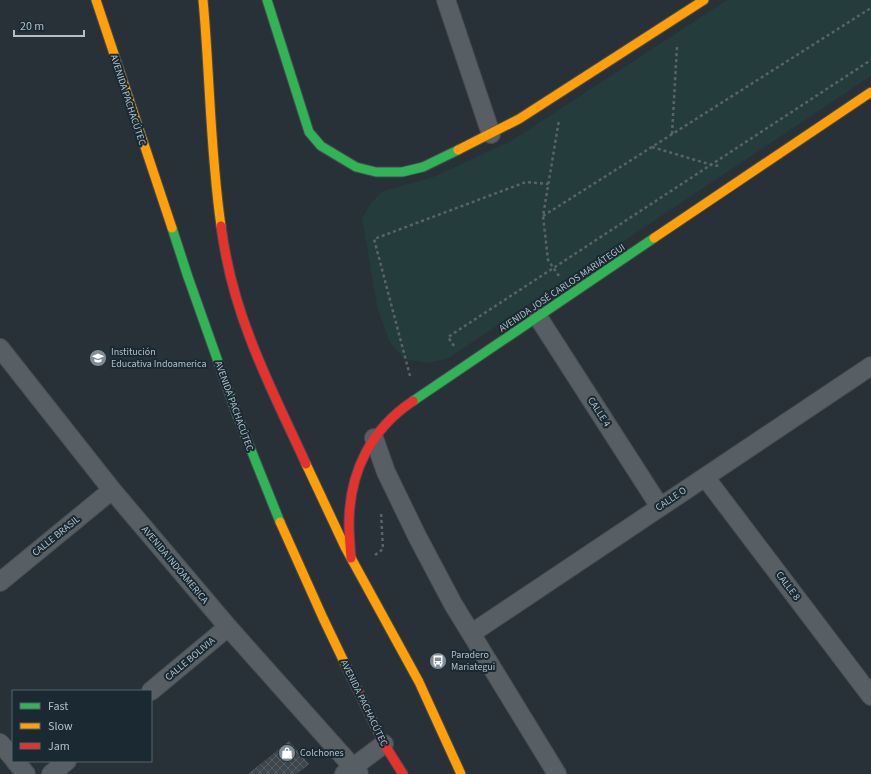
<svg xmlns="http://www.w3.org/2000/svg" width="871" height="774" viewBox="0 0 871 774" font-family="'Source Sans 3',sans-serif">
  <style>
    .green { fill: #243c3b }
    .building { fill: url(#building-cross-hatch) }
    .lines { fill: none; stroke-linecap: round; stroke-linejoin: round }
    .street-casing { stroke: #464d51; stroke-width: 20 }
    .fast-casing { stroke: #464d51; stroke-width: 11 }
    .slow-casing { stroke: #464d51; stroke-width: 11 }
    .jam-casing { stroke: #464d51; stroke-width: 11 }
    .path { stroke: #5a6467; stroke-width: 2.5; stroke-dasharray: 3 3; stroke-linecap: butt }
    .street { stroke: #585f64; stroke-width: 18 }
    .fast { stroke: #30b455; stroke-width: 9 }
    .slow { stroke: #ff9f0a; stroke-width: 9 }
    .jam { stroke: #e5322d; stroke-width: 9 }
    .labels { text-anchor: middle; dominant-baseline: central; stroke-width: 4; stroke-linejoin: round; paint-order: stroke }
    .street-label { font-size: 10px; fill: #b0bfc9; stroke: #1a2932 }
    .poi-label { font-size: 10px; fill: #b0bfc9; stroke: #1a2932; text-anchor: start }
  </style>
  <defs>
    <pattern id="building-cross-hatch" width="8" height="8" patternUnits="userSpaceOnUse"><rect width="8" height="8" fill="#3e464b"/><path d="M0 0l8 8M0 8l8-8" fill="none" stroke="#575f64"/></pattern>
  </defs>
  <rect width="100%" height="100%" fill="#273137"/>
  <!-- green -->
  <path class="green" d="M727 0H871V76L447 359 428 363 404 359 389 341 377 306 362 219 370 204 383 191 433 177 511 141Z"/>
  <!-- building -->
  <path class="building" d="M289 741 309 764 297 774H248Z"/>
  <g class="lines">
    <!-- street casing -->
    <g class="street-casing">
      <path id="street" d="M446 0 491 134
        M538 317 660 507
        M0 348 112 490 228 627 359 774
        M374 438 386 472 417 536 453 604 557 774
        M705 477 871 696
        M0 582 112 490
        M472 633 871 366
        M151 691 228 627
        M0 743 13 758
        M15 761 26 774
        M51 774 67 761
        M344 774 384 744"/>
    </g>
    <!-- fast casing -->
    <g class="fast-casing">
      <path id="fast" d="M267 0 309 132 321 146 356 167 376 172H402L423 167 458 150
        M172 228 188 277 237 415 280 522
        M413 401 654 238"/>
    </g>
    <!-- slow casing -->
    <g class="slow-casing">
      <path id="slow" d="M96 0 172 228
        M203 0C210 75 210 151 221 226
        M458 150 519 119 704 0
        M654 238 871 92
        M306 464 345 547 419 682 461 774
        M280 522 323 618 346 666"/>
    </g>
    <!-- jam casing -->
    <g class="jam-casing">
      <path id="jam" d="M221 226C226 264 236 302 250 338 266 381 287 422 306 464
        M351 558C350 546 349 533 349 521 350 471 371 429 413 401
        M346 666 384 744 403 774"/>
    </g>
    <!-- path -->
    <path class="path" d="M672 134 677 47 676 45
      M652 147 712 165 720 166
      M543 216 871 8
      M559 276 548 260 543 216 559 120
      M454 346 448 337 871 60
      M410 376 374 239 526 182 548 184
      M375 555 383 549 381 512"/>
    <!-- street -->
    <use href="#street" class="street"/>
    <!-- fast -->
    <use href="#fast" class="fast"/>
    <!-- slow -->
    <use href="#slow" class="slow"/>
    <!-- jam -->
    <use href="#jam" class="jam"/>
  </g>
  <!-- icons -->
  <defs>
    <g id="school-disc" transform="scale(0.9)"><circle r="9.5" fill="#808d96" stroke="#1a2932"/><path d="M0-5L7-2L0 1L-7-2ZM-4 1L0 2.5L4 1V4Q0 6-4 4Z" fill="#fff"/></g>
    <g id="bus-disc" transform="scale(0.9)"><circle r="9.5" fill="#808d96" stroke="#1a2932"/><path d="M-5-6H5V4H4V6H2V4H-2V6H-4V4H-5ZM-3.5-4V0h7V-4ZM-3.5 1.2v1.5H-2V1.2ZM2 1.2v1.5H3.5V1.2Z" fill="#fff"/></g>
    <g id="shop-disc" transform="scale(0.9)"><circle r="9.5" fill="#808d96" stroke="#1a2932"/><path d="M-5-2.5h2.3a2.7 3.5 0 0 1 5.4 0H5L5.5 6h-11ZM-1.5-2.5h3a1.5 2.3 0 0 0-3 0Z" fill="#fff"/></g>
  </defs>
  <g fill-rule="evenodd">
    <use href="#school-disc" x="98" y="358"/>
    <use href="#bus-disc" x="438" y="661"/>
    <use href="#shop-disc" x="287" y="753"/>
  </g>
  <g class="labels">
    <!-- street labels -->
    <g class="street-label">
      <text transform="translate(128 100) rotate(72)">AVENIDA PACHACÚTEC</text>
      <text transform="translate(562 288) rotate(-34)">AVENIDA JOSÉ CARLOS MARIÁTEGUI</text>
      <text transform="translate(234 406) rotate(70)">AVENIDA PACHACÚTEC</text>
      <text transform="translate(599 412) rotate(57)">CALLE 4</text>
      <text transform="translate(671 499) rotate(-34)">CALLE O</text>
      <text transform="translate(56 536) rotate(-39)">CALLE BRASIL</text>
      <text transform="translate(175 565) rotate(50)">AVENIDA INDOAMERICA</text>
      <text transform="translate(788 586) rotate(53)">CALLE 8</text>
      <text transform="translate(190 659) rotate(-40)">CALLE BOLIVIA</text>
      <text transform="translate(364 703) rotate(64)">AVENIDA PACHACÚTEC</text>
    </g>
    <!-- poi labels -->
    <g class="poi-label">
      <text x="111" y="352">Institución<tspan x="111" dy="12">Educativa Indoamerica</tspan></text>
      <text x="451" y="655">Paradero<tspan x="451" dy="12">Mariategui</tspan></text>
      <text x="300" y="753">Colchones</text>
    </g>
  </g>
  <!-- legend -->
  <rect x="12" y="690" width="140" height="72" fill="#1a2932" stroke="#56656e"/>
  <rect x="20" y="703" width="20" height="6" fill="#30b455" stroke="#56656e"/>
  <text x="48" y="710" font-size="12" fill="#b0bfc9">Fast</text>
  <rect x="20" y="723" width="20" height="6" fill="#ff9f0a" stroke="#56656e"/>
  <text x="48" y="730" font-size="12" fill="#b0bfc9">Slow</text>
  <rect x="20" y="743" width="20" height="6" fill="#e5322d" stroke="#56656e"/>
  <text x="48" y="750" font-size="12" fill="#b0bfc9">Jam</text>
  <!-- scale -->
  <path d="M14 30v6h70v-6" fill="none" stroke="#b0bfc9" stroke-width="2"/>
  <text x="20" y="30" font-size="12" fill="#b0bfc9" stroke="#1a2932" stroke-width="3" paint-order="stroke">20 m</text>
</svg>
